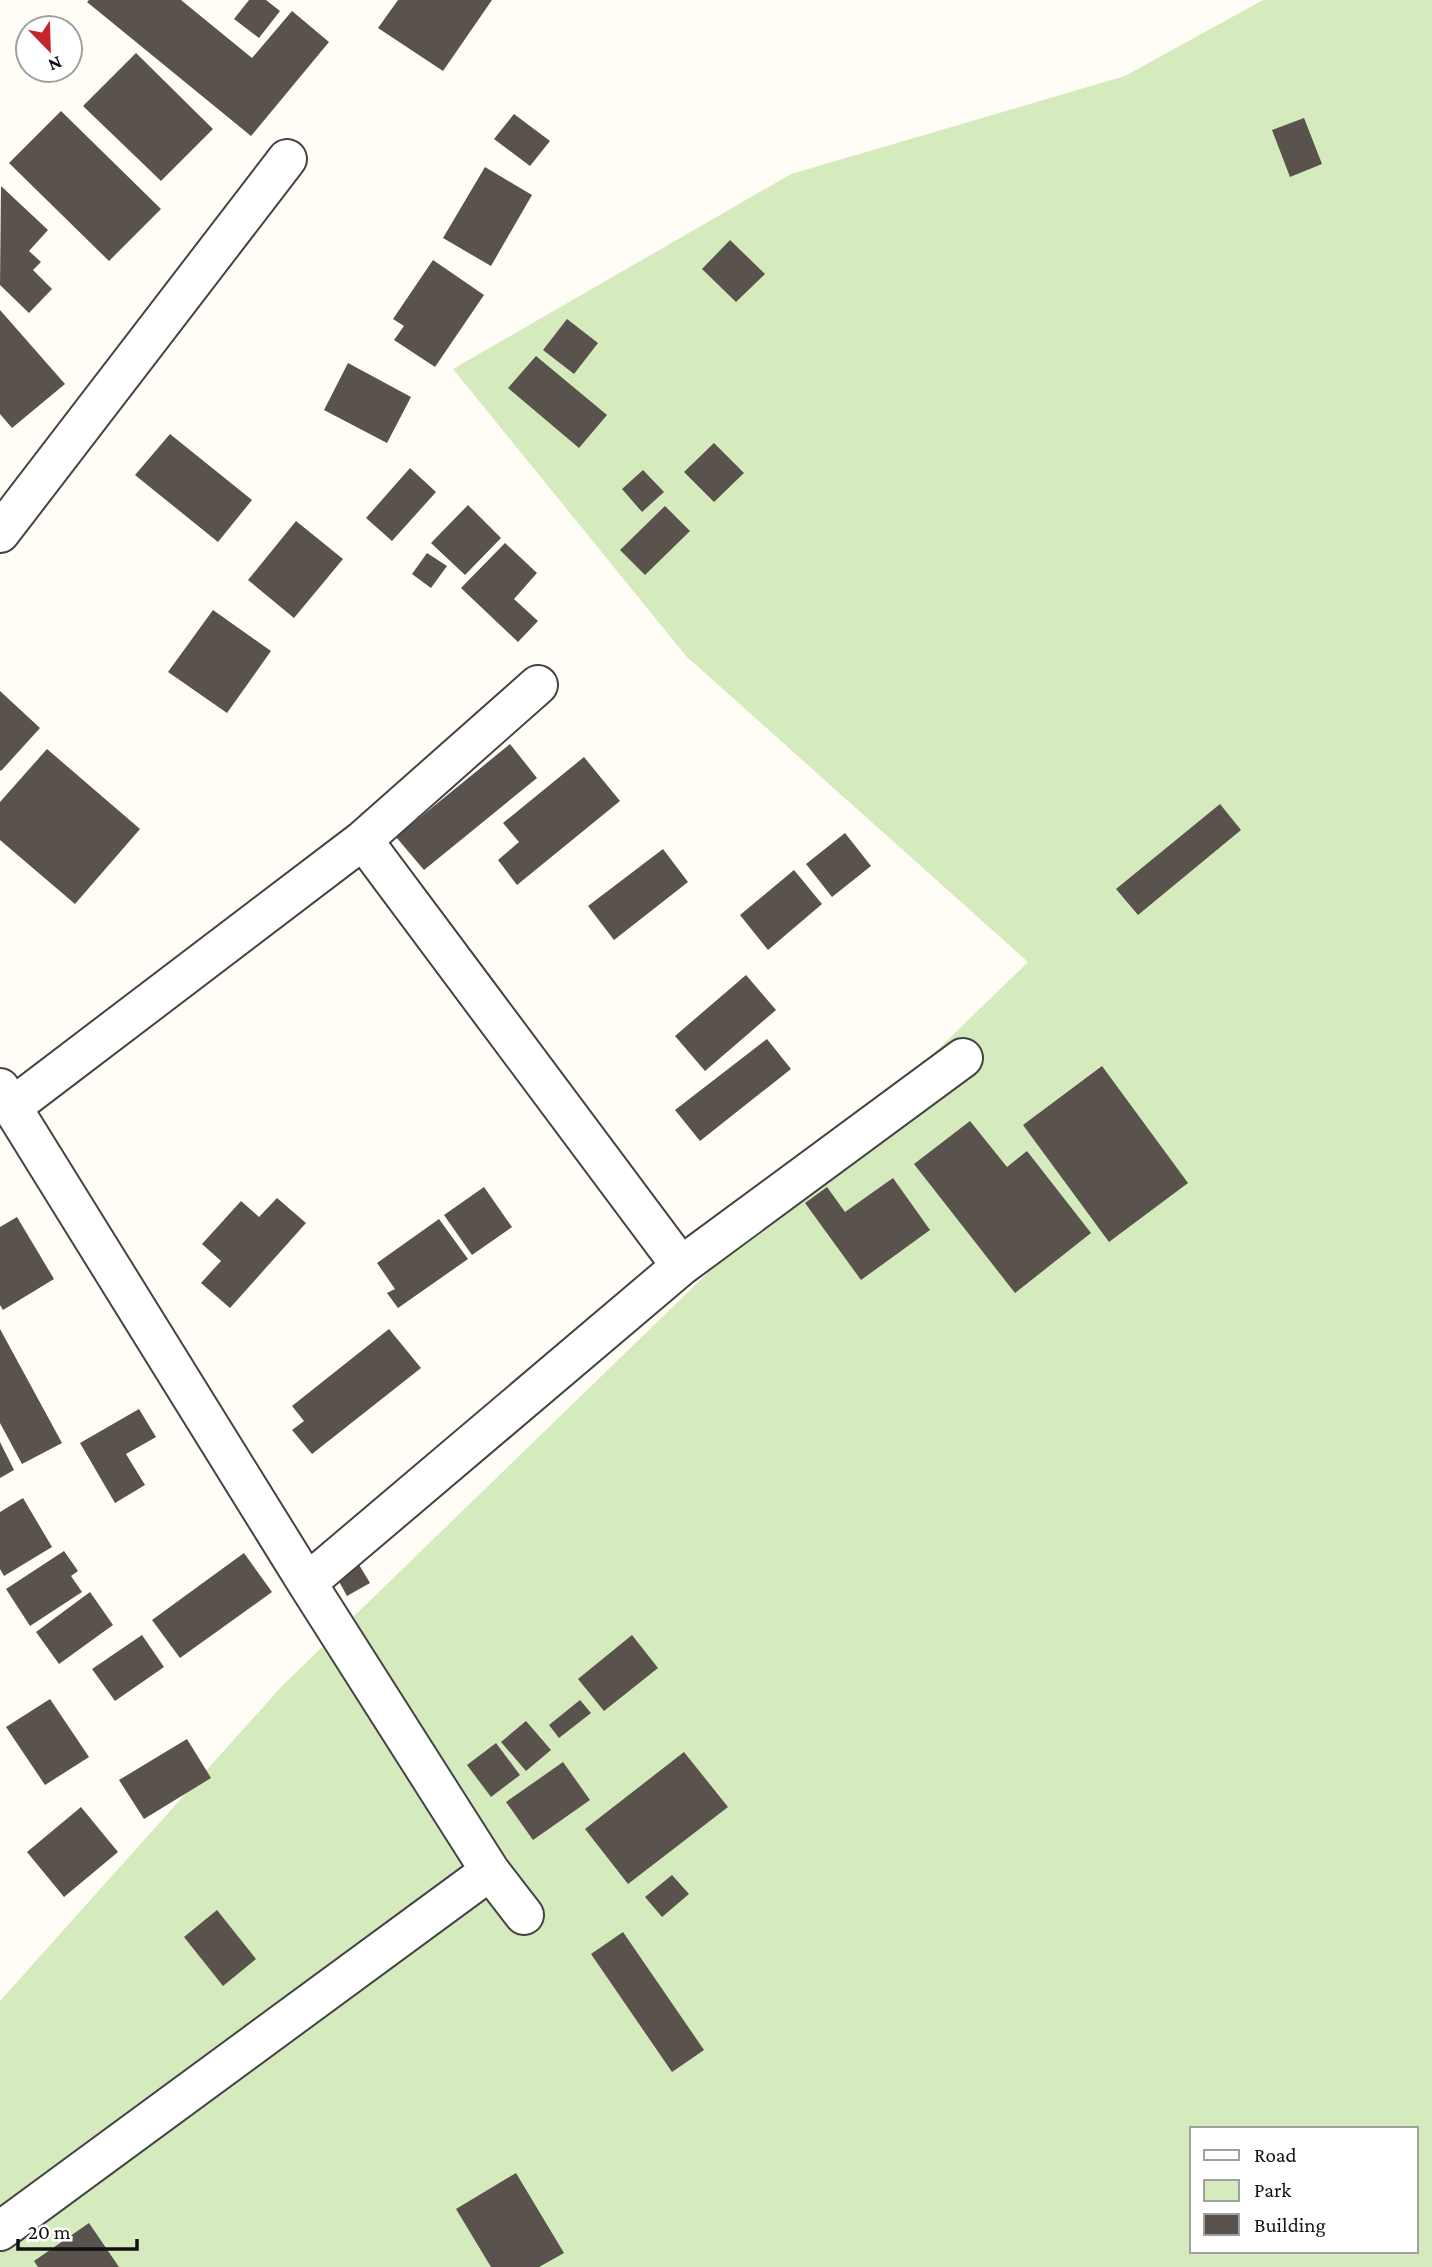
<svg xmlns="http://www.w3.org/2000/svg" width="1432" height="2267" viewBox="0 0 1432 2267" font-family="'Crimson Pro',serif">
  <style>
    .green { fill: #d5ebbd; fill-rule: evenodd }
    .building { fill: #5a524d }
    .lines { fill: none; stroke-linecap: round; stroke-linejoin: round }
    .street-casing { stroke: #444; stroke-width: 42 }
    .street { stroke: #fff; stroke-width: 38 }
  </style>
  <rect width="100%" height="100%" fill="#fffdf5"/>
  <!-- green -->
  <path class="green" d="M1263 0H1432V2267H0V2001L281 1687 1028 962 686 656 453 369 791 174 1125 76ZM1192 2129H1416V2251H1192Z"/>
  <!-- building -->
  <path class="building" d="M89 0H181L252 58 292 11 329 42 251 136 87 2Z
    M249 0H266L280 11 259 38 234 19Z
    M398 0H492L443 71 378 28Z
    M136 53 213 129 161 181 83 106Z
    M61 111 161 209 109 261 9 163Z
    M514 114 550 141 530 166 494 139Z
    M1304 118 1322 164 1290 177 1272 130Z
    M485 167 532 195 491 266 443 238Z
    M1 186 48 230 29 251 41 262 33 270 52 289 29 313 0 285Z
    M730 240 765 274 736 302 702 269Z
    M433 260 484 295 435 367 394 340 404 326 393 319Z
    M0 310 65 384 12 428 0 414Z
    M567 319 598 343 574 374 543 350Z
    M536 356 607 415 579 448 508 388Z
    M348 363 411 397 387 443 324 410Z
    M170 434 252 500 218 542 135 475Z
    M714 443 744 473 714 502 684 472Z
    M410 468 436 492 392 541 366 518Z
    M643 470 664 492 642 512 622 489Z
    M468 505 501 538 465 575 431 543Z
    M665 506 690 531 645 575 620 550Z
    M296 521 343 559 294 618 248 580Z
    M505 543 537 573 514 599 538 621 518 642 461 588Z
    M427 553 447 566 431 588 412 574Z
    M213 610 271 651 227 713 168 672Z
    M0 691 40 728 1 771 0 770Z
    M510 744 537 778 424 870 396 837Z
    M47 749 140 829 75 904 0 840V802Z
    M584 757 620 801 517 885 498 860 519 842 503 823Z
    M1220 804 1241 830 1138 915 1116 889Z
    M845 833 871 866 832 897 806 864Z
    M663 849 688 882 614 940 588 906Z
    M794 870 822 904 768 950 740 915Z
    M746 975 776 1010 705 1071 675 1036Z
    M767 1039 791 1069 700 1141 675 1110Z
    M1102 1066 1188 1183 1109 1242 1023 1125Z
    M970 1121 1007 1167 1027 1151 1091 1233 1015 1293 914 1164Z
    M893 1178 930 1230 861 1280 805 1203 827 1187 845 1212Z
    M484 1187 512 1227 472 1255 444 1215Z
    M277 1198 306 1223 230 1308 201 1283 221 1261 202 1244 241 1201 259 1217Z
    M17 1217 54 1279 3 1310 0 1305V1227Z
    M439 1219 468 1259 398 1308 387 1293 395 1289 377 1263Z
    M0 1329 62 1443 22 1464 0 1423Z
    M389 1329 421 1368 312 1454 292 1430 304 1421 292 1406Z
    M139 1409 156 1437 126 1454 145 1485 115 1503 80 1443Z
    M0 1442 14 1470 0 1478Z
    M23 1498 52 1547 4 1576 0 1569V1512Z
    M64 1551 78 1571 71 1576 82 1592 30 1626 6 1589Z
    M244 1553 272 1592 180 1658 152 1620Z
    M358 1563 370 1583 347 1596 336 1576Z
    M90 1592 113 1625 59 1664 36 1632Z
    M142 1635 164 1667 115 1701 92 1669Z
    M632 1635 658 1668 604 1711 578 1679Z
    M50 1699 89 1757 45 1785 6 1727Z
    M580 1700 591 1713 559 1738 549 1725Z
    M526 1721 551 1750 526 1771 501 1742Z
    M187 1739 211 1778 144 1819 119 1780Z
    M496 1743 520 1775 491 1797 467 1765Z
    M684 1752 728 1807 628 1884 585 1829Z
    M563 1762 590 1800 533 1840 506 1802Z
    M81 1807 118 1852 64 1897 27 1852Z
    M672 1875 689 1894 662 1917 645 1897Z
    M217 1910 256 1959 223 1986 184 1937Z
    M623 1932 704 2050 672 2072 591 1954Z
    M516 2173 564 2253 539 2267H491L456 2209Z
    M89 2223 119 2267H38L34 2261Z"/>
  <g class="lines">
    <!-- street casing -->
    <g class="street-casing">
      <path id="street" d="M0 533 287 159
        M363 840 681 1266
        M0 1088 307 1583 490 1871 524 1915
        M12 1107 363 840 538 685
        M307 1583 681 1266 963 1058
        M0 2231 490 1871"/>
    </g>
    <!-- street -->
    <use href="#street" class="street"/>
  </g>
  <!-- legend -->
  <rect x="1190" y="2127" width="228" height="126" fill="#ffffff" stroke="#a0a0a0" stroke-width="2"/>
  <rect x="1204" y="2150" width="35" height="10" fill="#ffffff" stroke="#a0a0a0" stroke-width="2"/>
  <text x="1254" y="2162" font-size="21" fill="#111111">Road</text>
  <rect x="1204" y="2180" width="35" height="21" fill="#d5ebbd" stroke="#a0a0a0" stroke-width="2"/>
  <text x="1254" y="2197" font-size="21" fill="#111111">Park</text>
  <rect x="1204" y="2214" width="35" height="21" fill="#5a524d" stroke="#a0a0a0" stroke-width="2"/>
  <text x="1254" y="2232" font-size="21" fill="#111111">Building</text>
  <!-- north arrow -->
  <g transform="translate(49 49) rotate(157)"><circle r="33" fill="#ffffff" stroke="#a0a0a0" stroke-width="2"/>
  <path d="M0-5L12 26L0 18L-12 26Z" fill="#c4262e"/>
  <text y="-10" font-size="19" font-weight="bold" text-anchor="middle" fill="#111111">N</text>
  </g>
  <!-- scale -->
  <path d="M18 2239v10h119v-10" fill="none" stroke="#111111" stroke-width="3.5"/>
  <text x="28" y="2239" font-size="21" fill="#111111" stroke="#ffffff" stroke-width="5" paint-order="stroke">20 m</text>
</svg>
